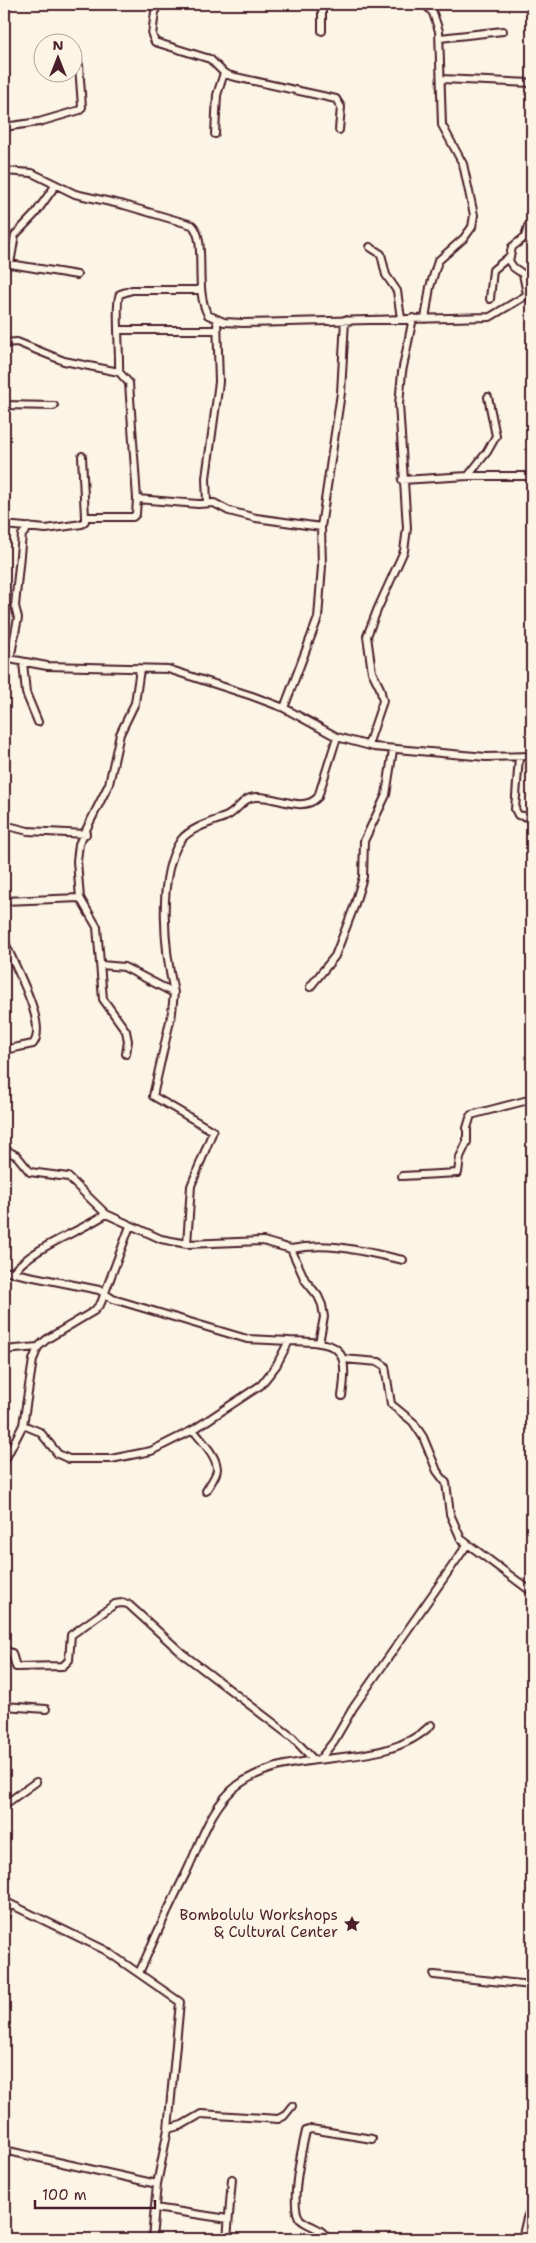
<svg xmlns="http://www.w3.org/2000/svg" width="536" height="2243" viewBox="0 0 536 2243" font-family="'Shantell Sans',sans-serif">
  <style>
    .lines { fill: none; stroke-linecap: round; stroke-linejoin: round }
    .minor-casing { stroke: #4a1f2b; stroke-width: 10 }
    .minor { stroke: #fcf5e5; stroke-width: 6 }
    .labels { text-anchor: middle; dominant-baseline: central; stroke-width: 5; stroke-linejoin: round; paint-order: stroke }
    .poi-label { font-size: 15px; fill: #4a1f2b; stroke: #fcf5e5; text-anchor: end }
  </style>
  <rect width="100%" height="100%" fill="#fcf5e5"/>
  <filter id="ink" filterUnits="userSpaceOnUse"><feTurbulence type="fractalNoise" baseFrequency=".02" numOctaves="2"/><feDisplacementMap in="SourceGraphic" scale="10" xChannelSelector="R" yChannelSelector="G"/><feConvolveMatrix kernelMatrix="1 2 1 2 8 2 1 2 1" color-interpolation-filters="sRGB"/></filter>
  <g filter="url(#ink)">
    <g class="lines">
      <!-- minor casing -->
      <g class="minor-casing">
        <path id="minor" d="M156 4 152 35 155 42 210 59 224 73 231 76 336 99 341 107 339 130
          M425 4 433 13 439 31 442 125 463 164 474 215 472 227 464 238 438 261 430 287 425 319
          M322 31V4
          M440 38 503 31
          M441 79 532 83
          M4 127 39 122 80 110 82 107 79 65
          M215 134 217 95 224 73
          M4 171 32 173 75 194 124 205 192 225C208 240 193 289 208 315L224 322 243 323 490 317 532 292
          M370 247 381 254 386 275 397 291 401 318
          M4 263 77 275
          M10 264 15 235 35 214 55 186
          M527 294 523 274 513 267 509 261 512 247 525 237 528 226
          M490 299 493 270 509 257
          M119 330H217
          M4 343 17 342 64 361 119 372 129 383 137 499 136 514 133 517H85V521L82 524 46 529 4 525
          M119 372C120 358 115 299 120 294L132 290H200
          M4 405 54 406
          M82 456 85 517
          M468 476 487 452 496 436 488 397
          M402 480 468 476H532
          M137 499 198 504 214 503 229 511 256 518 321 527
          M207 503 206 478 219 382 217 320
          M4 658 47 666 168 669 252 696 284 708 337 737 374 747 486 757 532 756
          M10 659 18 618 15 606 22 535 29 527
          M23 662 26 693 38 722
          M284 708 318 618 322 566 321 527 341 393 345 320
          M368 745 383 701 380 688 372 672 367 636 378 608 404 551 407 528 399 404 402 372 413 318
          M519 757 515 809 518 815 528 817
          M4 825 28 831 86 834
          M4 901 80 898
          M4 940C12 962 49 1024 33 1044L4 1050
          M101 965 124 967 174 993 172 1012 153 1096 213 1131 191 1186 187 1244
          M310 987 335 956 354 907 363 877 364 841 386 795 393 750
          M174 993C165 952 156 876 181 840 190 828 212 822 225 817 237 813 242 797 256 797 275 795 302 814 318 797L337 737
          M126 1054 128 1041 126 1031 103 999 97 927 80 898 77 861 79 844 109 784 120 734 135 703 140 669
          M4 1149 17 1156 30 1172 68 1177 106 1214 161 1239 187 1244 263 1241 291 1249 305 1280 318 1296 322 1305 324 1317 319 1343
          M402 1176 458 1173 460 1157 467 1142V1128L471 1115 532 1099
          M291 1249C331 1241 364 1252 403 1260
          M4 1271 99 1290 113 1299 247 1339 289 1341
          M12 1273C36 1245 76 1234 106 1214
          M4 1350 38 1347
          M343 1359 379 1362 385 1366 391 1404 413 1422 423 1437 437 1471 446 1483 450 1514 461 1539 532 1592
          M23 1425 40 1432 58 1454 69 1459H111L151 1451 193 1430 261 1385 276 1366 289 1341C337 1342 350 1344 342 1396
          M193 1430C201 1440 217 1456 217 1469 217 1476 209 1485 206 1491
          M4 1462 23 1425 33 1360 38 1347 47 1339 94 1311 101 1303 130 1226
          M4 1650 12 1653 16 1667 63 1666 69 1660 71 1635 115 1604 122 1603 128 1604 183 1654 293 1738 314 1760
          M4 1706 46 1709
          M320 1759 334 1741 353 1708 467 1545
          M4 1805 36 1782
          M4 1901 105 1950 180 2002 168 2129 157 2184 152 2239
          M4 1919 10 1904
          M139 1973C154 1940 169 1906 186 1873 200 1844 211 1805 238 1785 293 1744 383 1773 431 1725
          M434 1975 532 1985
          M168 2129 182 2125 201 2114 278 2119 284 2116 292 2106
          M4 2150 157 2184
          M155 2208 228 2219
          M227 2239 232 2179
          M327 2239C322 2227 308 2227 300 2219 289 2207 302 2147 306 2131L311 2129 372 2139
          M522 2239 527 2218 532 2206"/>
      </g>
      <!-- minor -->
      <use href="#minor" class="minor"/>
    </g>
  </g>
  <!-- icons -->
  <defs>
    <g id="sight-bare" transform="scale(1.35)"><path d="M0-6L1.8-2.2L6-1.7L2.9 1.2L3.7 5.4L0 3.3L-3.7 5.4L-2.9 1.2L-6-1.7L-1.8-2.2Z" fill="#4a1f2b" stroke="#fcf5e5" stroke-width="2.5" paint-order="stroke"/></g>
  </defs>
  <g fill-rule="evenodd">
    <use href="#sight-bare" x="352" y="1924"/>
  </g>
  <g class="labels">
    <!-- poi labels -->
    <g class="poi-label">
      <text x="338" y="1915">Bombolulu Workshops<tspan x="338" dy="17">&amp; Cultural Center</tspan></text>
    </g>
  </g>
  <!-- margin -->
  <rect width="536" height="2243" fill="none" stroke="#fcf5e5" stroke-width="20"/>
  <rect x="10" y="10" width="516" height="2223" fill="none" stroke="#4a1f2b" stroke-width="2" filter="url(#ink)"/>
  <!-- north arrow -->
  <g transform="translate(58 58)"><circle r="24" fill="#fcf5e5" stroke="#b59f9b"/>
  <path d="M0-4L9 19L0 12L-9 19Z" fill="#4a1f2b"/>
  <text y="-8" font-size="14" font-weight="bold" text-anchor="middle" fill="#4a1f2b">N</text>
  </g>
  <!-- scale -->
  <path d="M35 2200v8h120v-8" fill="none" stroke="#4a1f2b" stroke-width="2.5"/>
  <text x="42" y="2200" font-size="15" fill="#4a1f2b" stroke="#fcf5e5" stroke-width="4" paint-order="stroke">100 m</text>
</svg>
